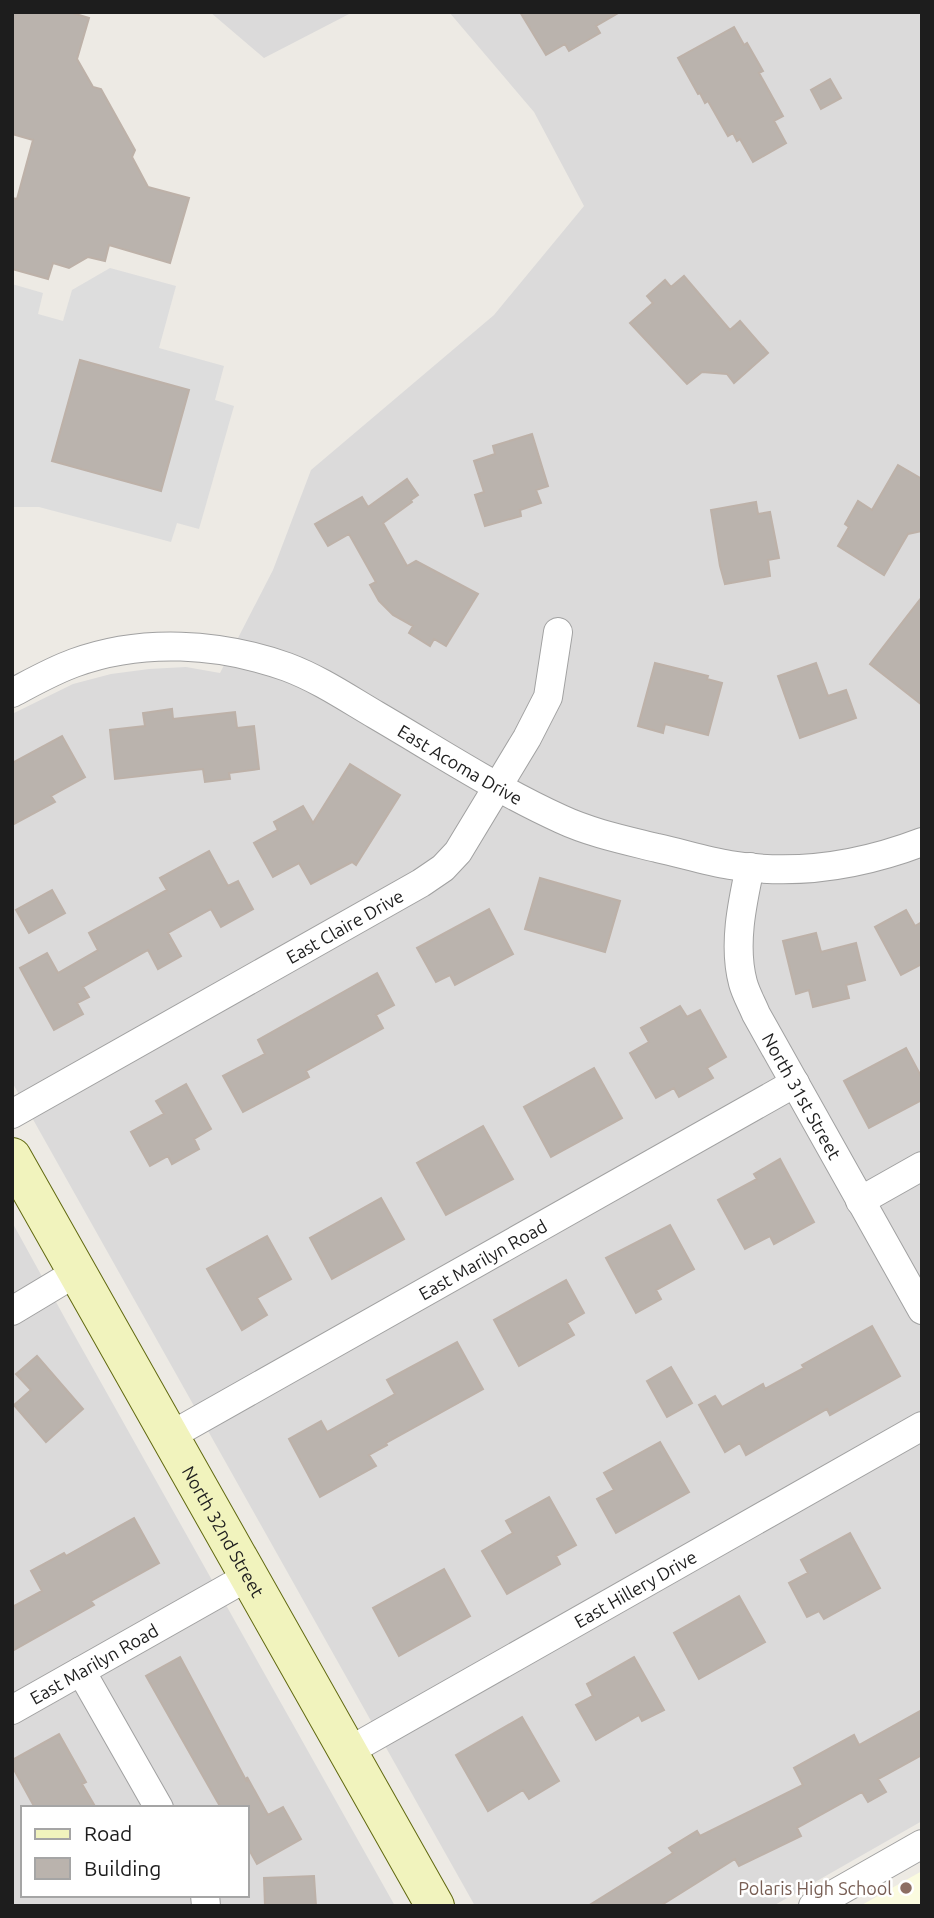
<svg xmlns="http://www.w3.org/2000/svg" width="934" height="1918" viewBox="0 0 934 1918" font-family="Ubuntu,sans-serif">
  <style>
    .residential { fill: #dbdada; fill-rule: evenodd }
    .education { fill: #fbfbdf }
    .parking { fill: #ddd }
    .building { fill: #bab3ad; stroke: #bdb1a8; stroke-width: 2 }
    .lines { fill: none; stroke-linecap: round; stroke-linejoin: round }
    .minor-casing { stroke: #a1a1a1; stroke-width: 30 }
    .secondary-casing { stroke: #616910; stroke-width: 40 }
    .minor { stroke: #fff; stroke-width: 28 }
    .secondary { stroke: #f1f3bd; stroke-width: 38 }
    .education-dot { fill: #8d6e63; stroke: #fff; stroke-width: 2.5 }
    .labels { text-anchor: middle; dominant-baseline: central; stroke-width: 5; stroke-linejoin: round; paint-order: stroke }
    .street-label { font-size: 18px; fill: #1d1d1d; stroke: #fff }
    .education-label { font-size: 18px; fill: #785e54; stroke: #fff; text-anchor: end }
  </style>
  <rect width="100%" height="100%" fill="#edeae4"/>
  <!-- residential -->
  <path class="residential" d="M210 12H353L264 58Z
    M449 12H922V1821L773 1906H475L12 1082V714L73 684 111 674 149 669 186 667 220 673 273 570 311 470 494 315 584 206 534 112Z
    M12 1222 67 1322 395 1906H12ZM23 1808H247V1895H23Z"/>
  <!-- education -->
  <path class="education" d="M922 1871V1906H860Z"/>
  <!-- parking -->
  <path class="parking" d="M110 268 176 286 159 348 224 366 215 400 234 406 199 529 177 523 171 542 39 507H12V284L43 293 38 314 63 321 72 290Z"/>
  <!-- building -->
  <path class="building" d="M12 12H69L89 18 77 59 93 87 101 89 135 150 132 157 148 187 189 198 170 263 109 245 105 261 88 257 69 268 53 263 48 279 12 269V198L17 199 33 140 12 134Z
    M520 12H620L596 26 600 33 569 51 565 44 546 55Z
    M734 27 744 45 747 43 763 71 759 73 783 116 774 121 786 143 753 162 740 139 737 141 733 133 728 136 708 101 705 103 700 93 698 94 678 58Z
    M830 79 841 98 821 109 811 90Z
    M684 276 730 330 740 321 768 353 734 383 727 374 702 372 687 384 630 323 653 303 647 296 665 280 671 287Z
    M80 360 189 390 161 491 52 461Z
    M532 434 548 486 536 490 541 503 520 510 521 516 485 526 475 495 484 492 474 461 495 454 493 446Z
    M898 465 922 479V531L908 534 884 575 838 546 849 527 845 524 858 501 872 510Z
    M407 479 418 495 411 500 412 502 383 523 407 566 416 561 478 594 446 646 434 639 430 646 409 633 413 626 393 615 379 601 370 585 376 582 349 534 328 546 315 524 362 497 368 507Z
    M756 502 758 514 770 512 779 558 768 560 770 576 725 584 720 566 711 510Z
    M922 597V705L870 664Z
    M655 663 708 676 707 679 722 683 708 735 665 724 663 733 638 726Z
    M816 663 828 696 846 690 856 718 800 738 778 676Z
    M172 709 173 719 235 712 237 728 254 726 259 769 229 773 230 779 205 782 203 769 115 779 110 730 145 726 143 713Z
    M62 736 85 777 51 796 55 802 12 825V763Z
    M350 764 400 795 356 865 352 862 311 884 299 863 273 877 254 843 278 830 274 822 303 806 313 823Z
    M209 851 228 886 238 881 253 909 221 927 211 909 168 933 181 956 158 969 148 950 83 987 89 997 77 1003 83 1014 54 1030 20 968 47 953 58 973 98 950 89 933 167 890 160 878Z
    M540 878 620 901 605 952 525 929Z
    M52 890 65 913 29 933 16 910Z
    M489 909 513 954 455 985 450 975 436 982 417 948Z
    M906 910 915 926 922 922V964L901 975 875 927Z
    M816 933 821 952 856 943 865 980 846 985 849 998 813 1007 809 990 796 994 783 941Z
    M377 973 394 1005 376 1015 383 1028 306 1071 309 1077 243 1112 223 1076 265 1054 258 1040Z
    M680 1006 687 1017 700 1010 726 1057 707 1068 713 1078 679 1097 674 1088 656 1098 630 1053 649 1042 641 1028Z
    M906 1048 922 1078V1100L869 1128 844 1081Z
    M594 1068 622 1118 551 1157 524 1107Z
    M186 1084 211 1129 194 1139 199 1149 172 1164 168 1156 150 1166 131 1132 164 1114 156 1101Z
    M483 1126 513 1179 446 1215 417 1163Z
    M780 1159 814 1222 774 1244 770 1236 745 1249 718 1200 757 1179 754 1174Z
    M381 1198 404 1239 332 1279 310 1238Z
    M670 1225 694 1269 656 1290 661 1299 636 1313 606 1258Z
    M267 1236 291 1279 257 1298 267 1315 242 1330 207 1269Z
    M566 1280 584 1313 567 1323 574 1335 519 1366 494 1320Z
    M872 1326 900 1376 830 1415 827 1409 746 1455 740 1443 725 1452 699 1405 715 1396 722 1407 763 1384 765 1389 804 1368 802 1365Z
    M457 1342 483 1389 386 1443 387 1445 369 1455 376 1466 320 1497 289 1439 321 1421 327 1432 395 1394 387 1380Z
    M37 1356 83 1409 46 1442 14 1405 31 1390 16 1374Z
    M671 1367 692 1403 667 1417 647 1381Z
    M660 1442 689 1492 616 1533 597 1499 614 1490 604 1473Z
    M549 1497 576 1545 556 1556 560 1564 507 1594 482 1551 513 1533 506 1521Z
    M134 1518 159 1563 91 1601 94 1605 12 1651V1607L42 1591 31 1571 64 1553 66 1556Z
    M850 1533 880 1588 824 1619 819 1611 807 1617 789 1583 808 1573 801 1560Z
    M444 1569 470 1616 399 1656 373 1608Z
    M739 1596 765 1642 699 1679 674 1633Z
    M180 1657 247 1782V1777L268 1815 283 1807 301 1839 257 1864 247 1846V1808H221L146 1676Z
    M634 1657 664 1710 642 1721 639 1715 596 1740 576 1705 593 1696 587 1684Z
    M922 1710V1755L878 1779 886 1792 868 1802 862 1792 797 1828 801 1836 739 1866 735 1859 660 1906H588L673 1853 669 1848 697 1831 700 1836 803 1785 794 1768 854 1735 859 1745Z
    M522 1717 559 1781 529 1799 523 1790 488 1811 456 1755Z
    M59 1734 86 1782 82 1784 96 1808H35L12 1766V1760Z
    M314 1876 316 1906H265L264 1878Z"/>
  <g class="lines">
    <!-- minor casing -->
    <g class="minor-casing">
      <g id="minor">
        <path id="s1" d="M12 693C33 682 52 671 74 663 142 638 220 643 287 667 319 679 347 698 376 715 436 750 497 790 561 819 591 833 625 840 657 848 681 853 705 861 730 865 796 876 859 866 922 842"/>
        <path id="s2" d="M750 867C742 904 733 946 743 983 746 994 752 1004 756 1014L922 1310"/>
        <path id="s3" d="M12 1114 421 883 443 868 458 852 527 738 548 697 558 632"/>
        <path d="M860 1201 922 1166"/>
        <path d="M12 1311 77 1272"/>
        <path id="s4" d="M170 1436 795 1083"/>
        <path d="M81 1671 159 1808"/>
        <path id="s5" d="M12 1710 249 1576"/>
        <path id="s6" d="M349 1751 922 1426"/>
        <path d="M205 1895 206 1906"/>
        <path d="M813 1906 922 1844"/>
      </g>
    </g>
    <!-- secondary casing -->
    <g class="secondary-casing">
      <g id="secondary">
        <path id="s7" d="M12 1157 435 1906"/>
      </g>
    </g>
    <!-- minor -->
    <use href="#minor" class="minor"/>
    <!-- secondary -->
    <use href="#secondary" class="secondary"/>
  </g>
  <!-- markers -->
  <circle class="education-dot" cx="906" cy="1888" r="7"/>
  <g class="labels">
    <!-- street labels -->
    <g class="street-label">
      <text stroke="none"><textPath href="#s1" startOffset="485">East Acoma Drive</textPath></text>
      <text stroke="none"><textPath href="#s3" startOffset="382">East Claire Drive</textPath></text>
      <text stroke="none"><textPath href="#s2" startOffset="245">North 31st Street</textPath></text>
      <text stroke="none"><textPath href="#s4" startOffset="359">East Marilyn Road</textPath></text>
      <text stroke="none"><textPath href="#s7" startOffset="430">North 32nd Street</textPath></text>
      <text stroke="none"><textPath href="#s6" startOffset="329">East Hillery Drive</textPath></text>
      <text stroke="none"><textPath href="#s5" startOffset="94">East Marilyn Road</textPath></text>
    </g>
    <!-- education labels -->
    <g class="education-label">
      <text x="892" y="1888">Polaris High School</text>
    </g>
  </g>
  <!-- border -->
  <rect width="934" height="1918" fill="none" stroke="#1d1d1d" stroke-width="28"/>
  <!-- legend -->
  <rect x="21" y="1806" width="228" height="91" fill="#ffffff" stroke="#a5a5a5" stroke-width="2"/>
  <rect x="35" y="1829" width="35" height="10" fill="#f1f3bd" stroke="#a5a5a5" stroke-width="2"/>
  <text x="84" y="1841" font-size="21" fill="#1d1d1d">Road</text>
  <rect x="35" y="1858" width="35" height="21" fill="#bab3ad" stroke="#a5a5a5" stroke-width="2"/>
  <text x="84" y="1876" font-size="21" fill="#1d1d1d">Building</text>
</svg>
